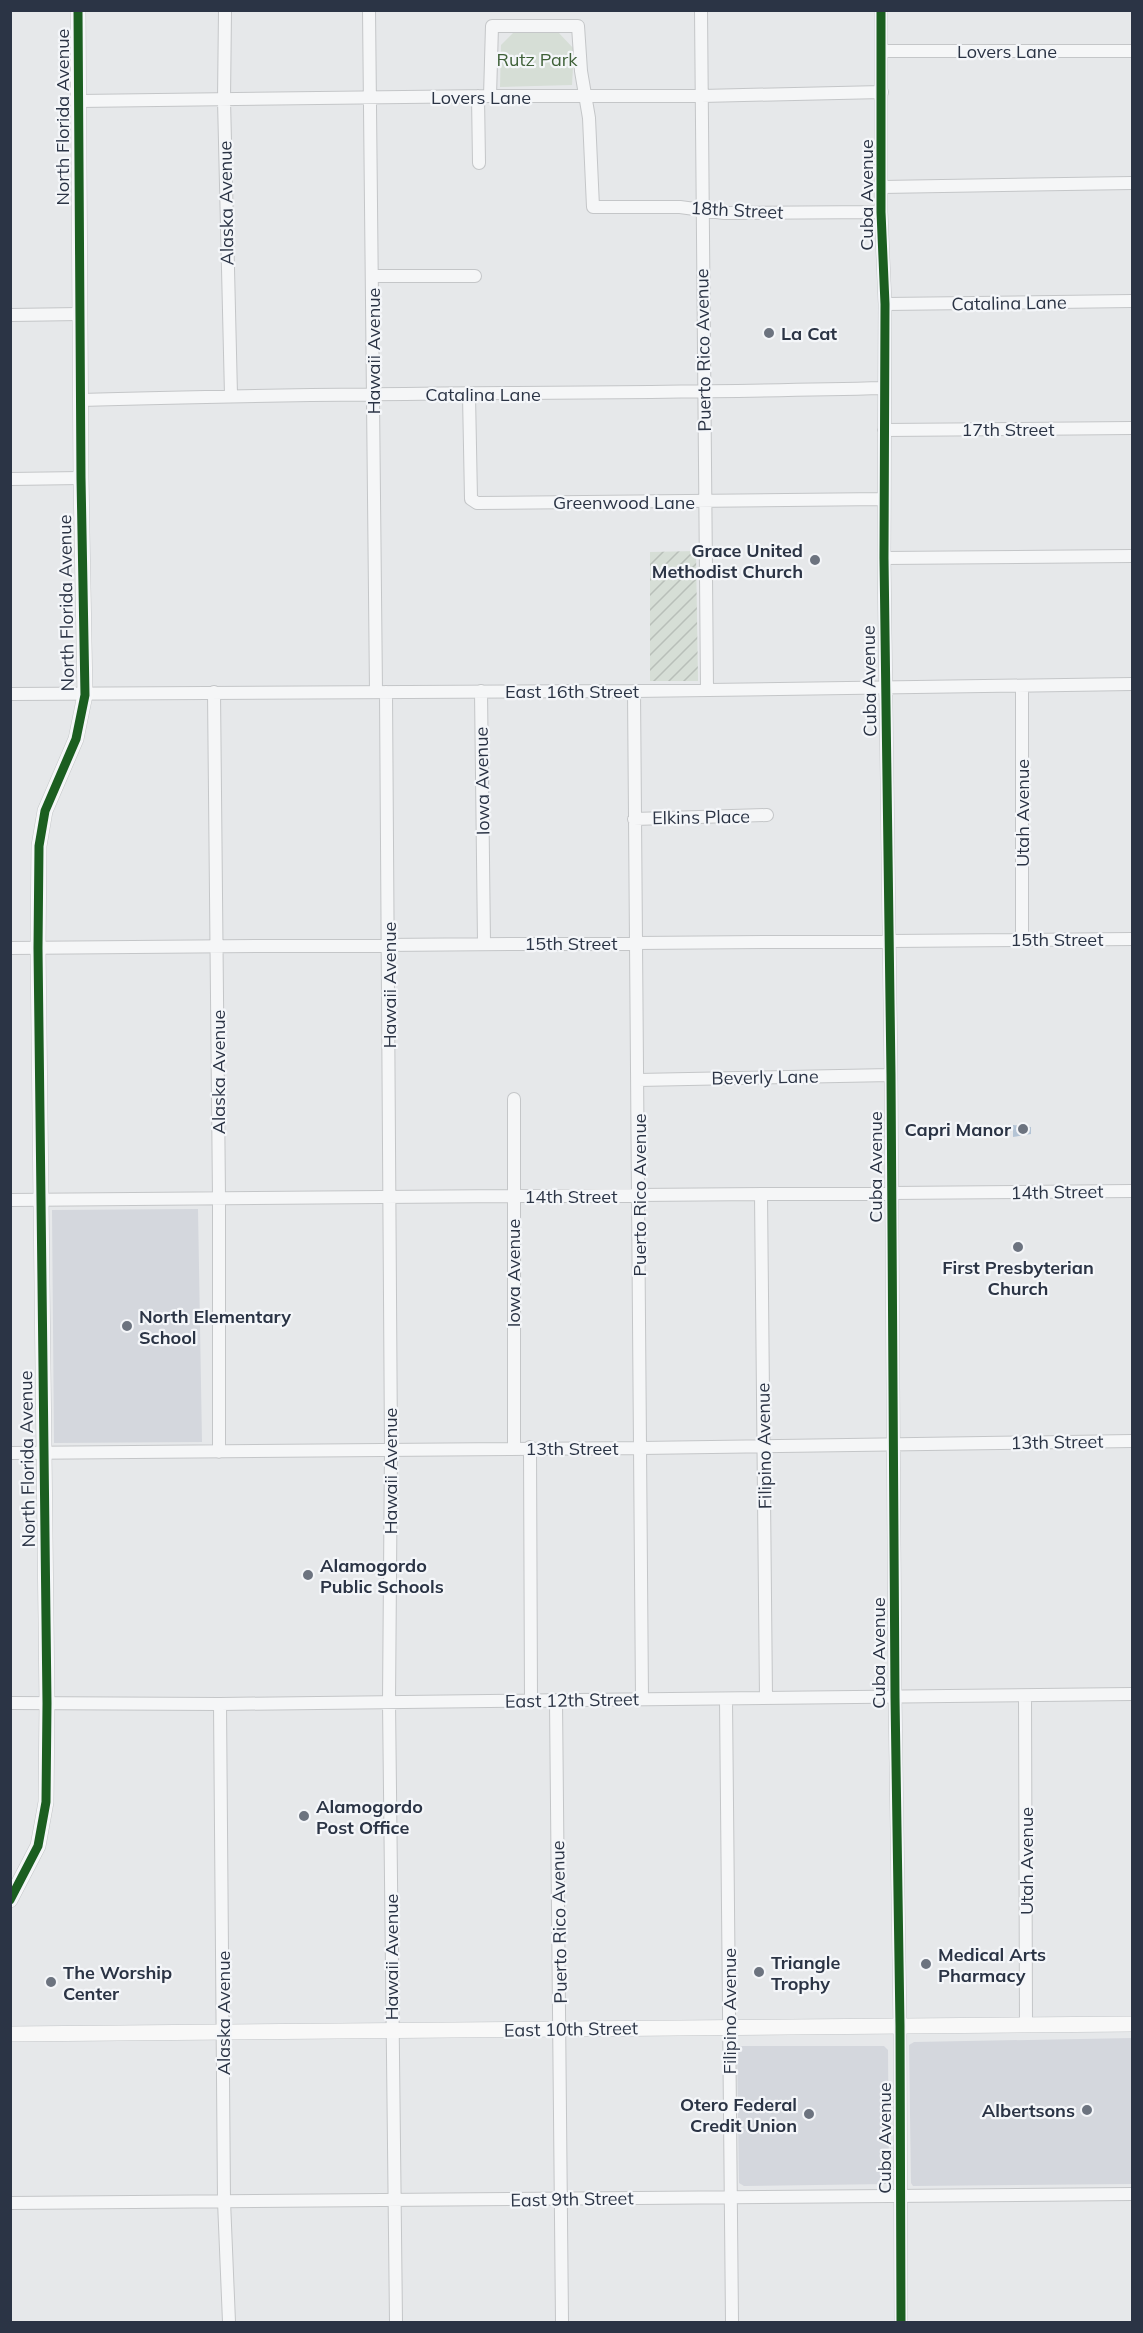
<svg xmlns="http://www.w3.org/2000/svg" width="1143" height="2333" viewBox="0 0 1143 2333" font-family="Mulish,sans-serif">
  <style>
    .built { fill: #d4d7dd }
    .park { fill: #d6ded6 }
    .garden { fill: url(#garden-furrows) }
    .water { fill: #b4c4d5 }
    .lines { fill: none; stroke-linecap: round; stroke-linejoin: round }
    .minor-casing { stroke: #c4c6c8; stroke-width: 14 }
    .major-casing { stroke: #c2c5c8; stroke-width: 16 }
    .minor { stroke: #f5f6f7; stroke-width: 12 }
    .major { stroke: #f8f8f8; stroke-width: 15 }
    .cycleway-casing { stroke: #f4f6f9; stroke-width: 13 }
    .cycleway { stroke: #1b5e20; stroke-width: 9 }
    .poi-dot { fill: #6c737f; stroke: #f4f6f9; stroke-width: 2 }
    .labels { text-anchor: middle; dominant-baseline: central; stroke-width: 4.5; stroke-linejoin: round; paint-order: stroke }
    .street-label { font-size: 18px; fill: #2b3445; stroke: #f4f6f9 }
    .park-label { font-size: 18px; fill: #3f6138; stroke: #f4f6f9 }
    .poi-label { font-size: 18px; font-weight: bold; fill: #2b3445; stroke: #f4f6f9; text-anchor: start }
  </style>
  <defs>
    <pattern id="garden-furrows" width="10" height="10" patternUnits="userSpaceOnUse" patternTransform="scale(1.5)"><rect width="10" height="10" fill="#d6ded6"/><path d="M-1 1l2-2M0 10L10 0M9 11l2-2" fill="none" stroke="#b8bfb9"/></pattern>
  </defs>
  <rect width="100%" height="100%" fill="#e6e8ea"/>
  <!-- built -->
  <path class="built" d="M198 1209 202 1442 54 1443 52 1210Z
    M1132 2038V2184L913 2186 911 2183 909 2045 914 2042Z
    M740 2046H884L888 2050 889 2180 887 2184 744 2186 739 2183 737 2050Z"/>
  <!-- park -->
  <path class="park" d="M558 32 574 49 572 85 500 87 501 45 513 33Z"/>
  <!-- garden -->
  <path class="garden" d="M696 551 698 681H650V552Z"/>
  <!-- water -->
  <path class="water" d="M1013 1125 1031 1127V1134L1013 1137Z"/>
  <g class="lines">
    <!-- minor casing -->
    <g class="minor-casing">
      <path id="minor" d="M225 10 224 100 231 395
        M369 10 376 691
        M701 10 707 689
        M881 10V212L885 304 884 558 891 1075 895 1697 900 2026 901 2322
        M882 51H1132
        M478 96 479 163
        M490 96 492 26H578L581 71 589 118 593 207H680L724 213 881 212
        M79 101 490 96H702L882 92
        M882 187 1132 183
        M373 276H475
        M885 304 1132 301
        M10 315 80 314
        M469 395 471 499 477 503 884 499
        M81 400C349 391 617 395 884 388
        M884 430 1132 428
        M10 479 81 478
        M884 558 1132 556
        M1022 687V939
        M481 691 484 943
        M634 691 642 1699
        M214 692 219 1198V1452
        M386 692 391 1448 389 1702 396 2322
        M10 694 634 691 1132 684
        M634 819 767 815
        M10 948 1132 939
        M638 1080 891 1075
        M514 1099V1447
        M761 1194 766 1698
        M10 1200 1132 1191
        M530 1447 531 1700
        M10 1453 641 1448 1132 1441
        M1025 1696 1026 2025
        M726 1700 732 2322
        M556 1701 562 2322
        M10 1703 220 1704 1132 1694
        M220 1704 224 2201 229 2322
        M10 2203 1132 2194"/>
    </g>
    <!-- major casing -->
    <g class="major-casing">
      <path id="major" d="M10 1900 38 1846 46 1802 47 1703 38 948 39 846 45 811 76 739 85 695 81 478 78 10
        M10 2034 1132 2024"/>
    </g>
    <!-- minor -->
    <use href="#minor" class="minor"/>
    <!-- major -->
    <use href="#major" class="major"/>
    <!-- cycleway casing -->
    <g class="cycleway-casing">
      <path id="cycleway" d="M881 10V212L885 304 884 558 891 1075 895 1697 900 2026 901 2322
        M10 1900 38 1846 46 1802 47 1703 38 948 39 846 45 811 76 739 85 695 81 478 78 10"/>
    </g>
    <!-- cycleway -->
    <use href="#cycleway" class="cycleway"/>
  </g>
  <!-- markers -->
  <g class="poi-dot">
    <circle cx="769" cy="333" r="6"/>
    <circle cx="815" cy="560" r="6"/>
    <circle cx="1023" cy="1129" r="6"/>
    <circle cx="1018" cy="1247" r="6"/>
    <circle cx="127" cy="1326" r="6"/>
    <circle cx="308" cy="1575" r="6"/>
    <circle cx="304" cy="1816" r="6"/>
    <circle cx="926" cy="1964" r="6"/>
    <circle cx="759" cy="1972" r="6"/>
    <circle cx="51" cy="1982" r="6"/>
    <circle cx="1087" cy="2110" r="6"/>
    <circle cx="809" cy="2114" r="6"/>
  </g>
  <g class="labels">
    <!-- street labels -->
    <g class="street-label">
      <text x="1007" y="51">Lovers Lane</text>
      <text x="481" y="97">Lovers Lane</text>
      <text transform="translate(62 117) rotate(-90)">North Florida Avenue</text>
      <text transform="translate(866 195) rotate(-90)">Cuba Avenue</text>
      <text transform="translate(226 203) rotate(-91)">Alaska Avenue</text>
      <text transform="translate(737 210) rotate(3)">18th Street</text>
      <text transform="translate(1009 303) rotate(-1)">Catalina Lane</text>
      <text transform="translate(703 350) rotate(-91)">Puerto Rico Avenue</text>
      <text transform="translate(373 351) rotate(-90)">Hawaii Avenue</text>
      <text x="483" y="394">Catalina Lane</text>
      <text x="1008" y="429">17th Street</text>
      <text x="624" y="502">Greenwood Lane</text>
      <text transform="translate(66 603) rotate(-91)">North Florida Avenue</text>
      <text transform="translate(869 681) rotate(-91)">Cuba Avenue</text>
      <text x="572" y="691">East 16th Street</text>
      <text transform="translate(482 781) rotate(-91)">Iowa Avenue</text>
      <text transform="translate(1022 813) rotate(-90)">Utah Avenue</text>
      <text transform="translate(701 817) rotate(-1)">Elkins Place</text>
      <text x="1057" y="939">15th Street</text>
      <text x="571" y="943">15th Street</text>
      <text transform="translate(389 985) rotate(-90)">Hawaii Avenue</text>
      <text transform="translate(218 1072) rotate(-90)">Alaska Avenue</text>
      <text transform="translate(765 1077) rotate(-1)">Beverly Lane</text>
      <text transform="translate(875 1167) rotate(-90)">Cuba Avenue</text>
      <text transform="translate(1057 1192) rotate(-1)">14th Street</text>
      <text transform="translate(639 1195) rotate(-90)">Puerto Rico Avenue</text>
      <text x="571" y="1196">14th Street</text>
      <text transform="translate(513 1273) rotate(-90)">Iowa Avenue</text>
      <text transform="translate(1057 1442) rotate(-1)">13th Street</text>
      <text transform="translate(764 1446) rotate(-91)">Filipino Avenue</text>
      <text x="572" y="1448">13th Street</text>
      <text transform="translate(27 1459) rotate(-91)">North Florida Avenue</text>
      <text transform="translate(390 1471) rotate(-90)">Hawaii Avenue</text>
      <text transform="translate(878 1653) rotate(-90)">Cuba Avenue</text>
      <text transform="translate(572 1700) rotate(-1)">East 12th Street</text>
      <text transform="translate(1026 1861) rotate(-90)">Utah Avenue</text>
      <text transform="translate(559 1922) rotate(-91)">Puerto Rico Avenue</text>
      <text transform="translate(391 1957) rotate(-90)">Hawaii Avenue</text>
      <text transform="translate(729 2011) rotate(-90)">Filipino Avenue</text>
      <text transform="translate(223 2013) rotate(-90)">Alaska Avenue</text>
      <text transform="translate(571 2029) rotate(-1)">East 10th Street</text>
      <text transform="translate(884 2138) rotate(-90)">Cuba Avenue</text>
      <text transform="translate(572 2199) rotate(-1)">East 9th Street</text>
    </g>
    <!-- park labels -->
    <g class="park-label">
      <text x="537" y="59">Rutz Park</text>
    </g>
    <!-- poi labels -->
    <g class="poi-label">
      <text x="781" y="333">La Cat</text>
      <text x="803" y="550" text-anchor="end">Grace United<tspan x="803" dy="21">Methodist Church</tspan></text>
      <text x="1011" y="1129" text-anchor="end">Capri Manor</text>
      <text x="1018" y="1267" text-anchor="middle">First Presbyterian<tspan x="1018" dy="21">Church</tspan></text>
      <text x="139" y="1316">North Elementary<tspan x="139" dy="21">School</tspan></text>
      <text x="320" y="1565">Alamogordo<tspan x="320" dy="21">Public Schools</tspan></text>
      <text x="316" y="1806">Alamogordo<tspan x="316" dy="21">Post Office</tspan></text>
      <text x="938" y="1954">Medical Arts<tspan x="938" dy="21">Pharmacy</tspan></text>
      <text x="771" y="1962">Triangle<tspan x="771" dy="21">Trophy</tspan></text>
      <text x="63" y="1972">The Worship<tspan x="63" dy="21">Center</tspan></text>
      <text x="797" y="2104" text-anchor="end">Otero Federal<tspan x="797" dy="21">Credit Union</tspan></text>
      <text x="1075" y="2110" text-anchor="end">Albertsons</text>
    </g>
  </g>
  <!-- border -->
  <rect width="1143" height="2333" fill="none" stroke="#2b3445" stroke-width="24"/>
</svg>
